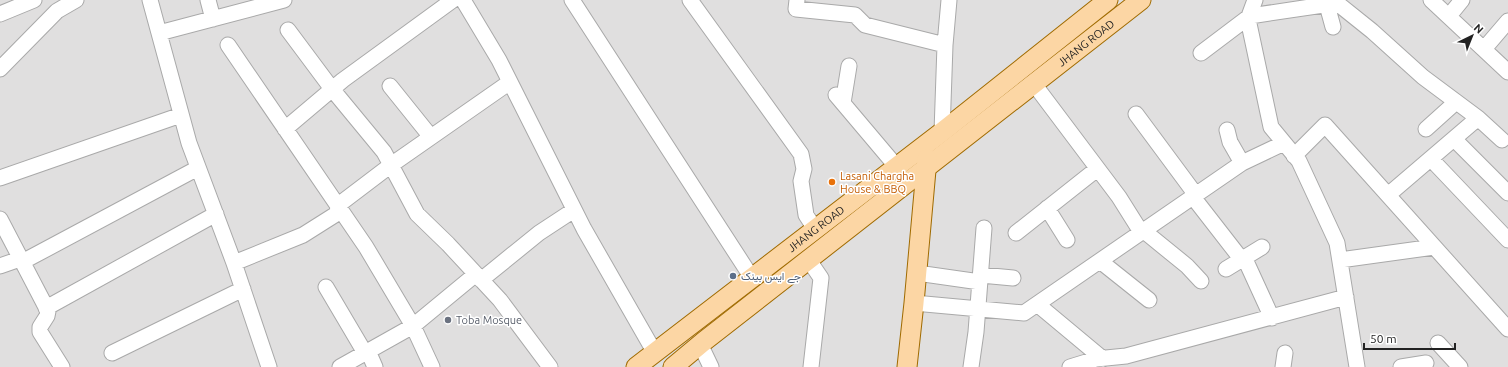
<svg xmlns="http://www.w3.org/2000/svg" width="1508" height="367" viewBox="0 0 1508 367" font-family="Ubuntu,Vazirmatn,sans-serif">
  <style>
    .residential { fill: #e0dfdf }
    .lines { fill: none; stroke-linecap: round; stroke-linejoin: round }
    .minor-casing { stroke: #a9a9a9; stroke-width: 17 }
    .major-casing { stroke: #a06b00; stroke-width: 21 }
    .minor { stroke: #fff; stroke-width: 15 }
    .major { stroke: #fcd6a4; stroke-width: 19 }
    .food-dot { fill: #e8710a; stroke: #fff; stroke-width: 1.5 }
    .service-dot { fill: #5c6f8a; stroke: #fff; stroke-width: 1.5 }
    .worship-dot { fill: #6b7280; stroke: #fff; stroke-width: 1.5 }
    .labels { text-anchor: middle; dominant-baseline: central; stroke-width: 3; stroke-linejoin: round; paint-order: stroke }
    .street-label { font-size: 11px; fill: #222; stroke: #fff }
    .food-label { font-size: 11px; fill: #c56008; stroke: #fff; text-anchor: start }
    .service-label { font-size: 11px; fill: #4e5e75; stroke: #fff; text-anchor: start }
    .worship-label { font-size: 11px; fill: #5b616d; stroke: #fff; text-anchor: start }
  </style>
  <rect width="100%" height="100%" fill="#f2efe9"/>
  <!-- residential -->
  <path class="residential" d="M0 0H1508V367H0Z"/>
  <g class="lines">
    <!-- minor casing -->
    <g class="minor-casing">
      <path id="minor" d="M150 0 189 143 234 263 269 367
        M208 0 213 19
        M463 0 499 60 584 229 655 353
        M572 0 752 278
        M690 0 801 154 804 169 801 181 806 215 815 229
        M797 0 796 9 855 15 865 25 945 45
        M1255 0 1248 19 1271 127 1299 161 1337 243 1357 367
        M1431 0 1508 72
        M1327 5 1333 27
        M0 14 34 0
        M1449 16 1462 0
        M288 30 332 89 384 152 417 214 448 244 500 300 550 367
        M159 33 284 0
        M228 45 366 247 413 326 432 367
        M1484 49 1508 21
        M1201 53 1250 16 1337 3 1372 31 1423 77 1478 118 1502 140
        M0 69 57 11 76 0
        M1034 84 1119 197 1141 232
        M390 86 431 137
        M836 95 896 166
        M843 103 849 66
        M1136 114 1196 195
        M285 129 343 80 453 0
        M1426 129 1456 102
        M1227 130 1230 142 1242 163
        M942 132 945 45 949 0
        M1454 139 1508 193
        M1294 156 1325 125 1508 329
        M1431 159 1508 240
        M0 178 181 115
        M1388 195 1478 118
        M1193 197 1242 260
        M337 206 391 165 510 82
        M1047 208 1067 240
        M0 219 48 311 47 316 40 327V332L62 367
        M1144 231 1187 266 1201 281
        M1016 233 1097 169
        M808 259 821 278 811 367
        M1245 259 1272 318
        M1340 260 1434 247
        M1100 261 1149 300
        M22 262 198 168
        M234 263 303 235 341 211
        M0 266 20 259
        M1226 269 1262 247
        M917 273 980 282
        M981 275 1013 278
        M481 280 539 233 574 210
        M326 287 365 353
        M914 303 1024 313 1242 163 1284 143
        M1037 304 1103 359
        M46 308 216 214
        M1438 343 1460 367
        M700 344 711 367
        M368 351 375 367
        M112 353 243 289
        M340 367 413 326 476 274
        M971 367 976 332 984 228
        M1070 367 1096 359 1126 356 1346 297
        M1283 367 1285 353
        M1401 367 1426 363"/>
    </g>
    <!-- major casing -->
    <g class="major-casing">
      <g id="major">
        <path id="s1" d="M636 367 942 132 1108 0"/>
        <path id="s2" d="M673 367 703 342 1141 0"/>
        <path d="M907 367 914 303 927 159"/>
      </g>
    </g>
    <!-- minor -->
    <use href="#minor" class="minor"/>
    <!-- major -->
    <use href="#major" class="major"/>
  </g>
  <!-- markers -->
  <circle class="food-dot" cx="832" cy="182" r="4"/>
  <circle class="service-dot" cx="733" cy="276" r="4"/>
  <circle class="worship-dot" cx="448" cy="320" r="4"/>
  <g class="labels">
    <!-- street labels -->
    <g class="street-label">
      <text stroke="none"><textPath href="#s2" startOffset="525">JHANG ROAD</textPath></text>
      <text stroke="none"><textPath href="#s1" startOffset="227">JHANG ROAD</textPath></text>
    </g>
    <!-- food labels -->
    <g class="food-label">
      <text x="840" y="176">Lasani Chargha<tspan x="840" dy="13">House &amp; BBQ</tspan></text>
    </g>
    <!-- service labels -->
    <g class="service-label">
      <text x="741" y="276">جے ایس بینک</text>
    </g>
    <!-- worship labels -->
    <g class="worship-label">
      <text x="456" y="320">Toba Mosque</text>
    </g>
  </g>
  <!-- north arrow -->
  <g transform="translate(1472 36) rotate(43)" stroke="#ffffff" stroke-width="3" paint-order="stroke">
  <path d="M0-3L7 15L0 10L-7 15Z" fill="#222222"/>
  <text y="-6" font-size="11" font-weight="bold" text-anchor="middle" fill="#222222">N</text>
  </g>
  <!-- scale -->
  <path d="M1364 343v6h91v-6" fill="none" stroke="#222222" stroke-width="2"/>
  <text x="1370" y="343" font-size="12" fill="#222222" stroke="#ffffff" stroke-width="3" paint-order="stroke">50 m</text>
</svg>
